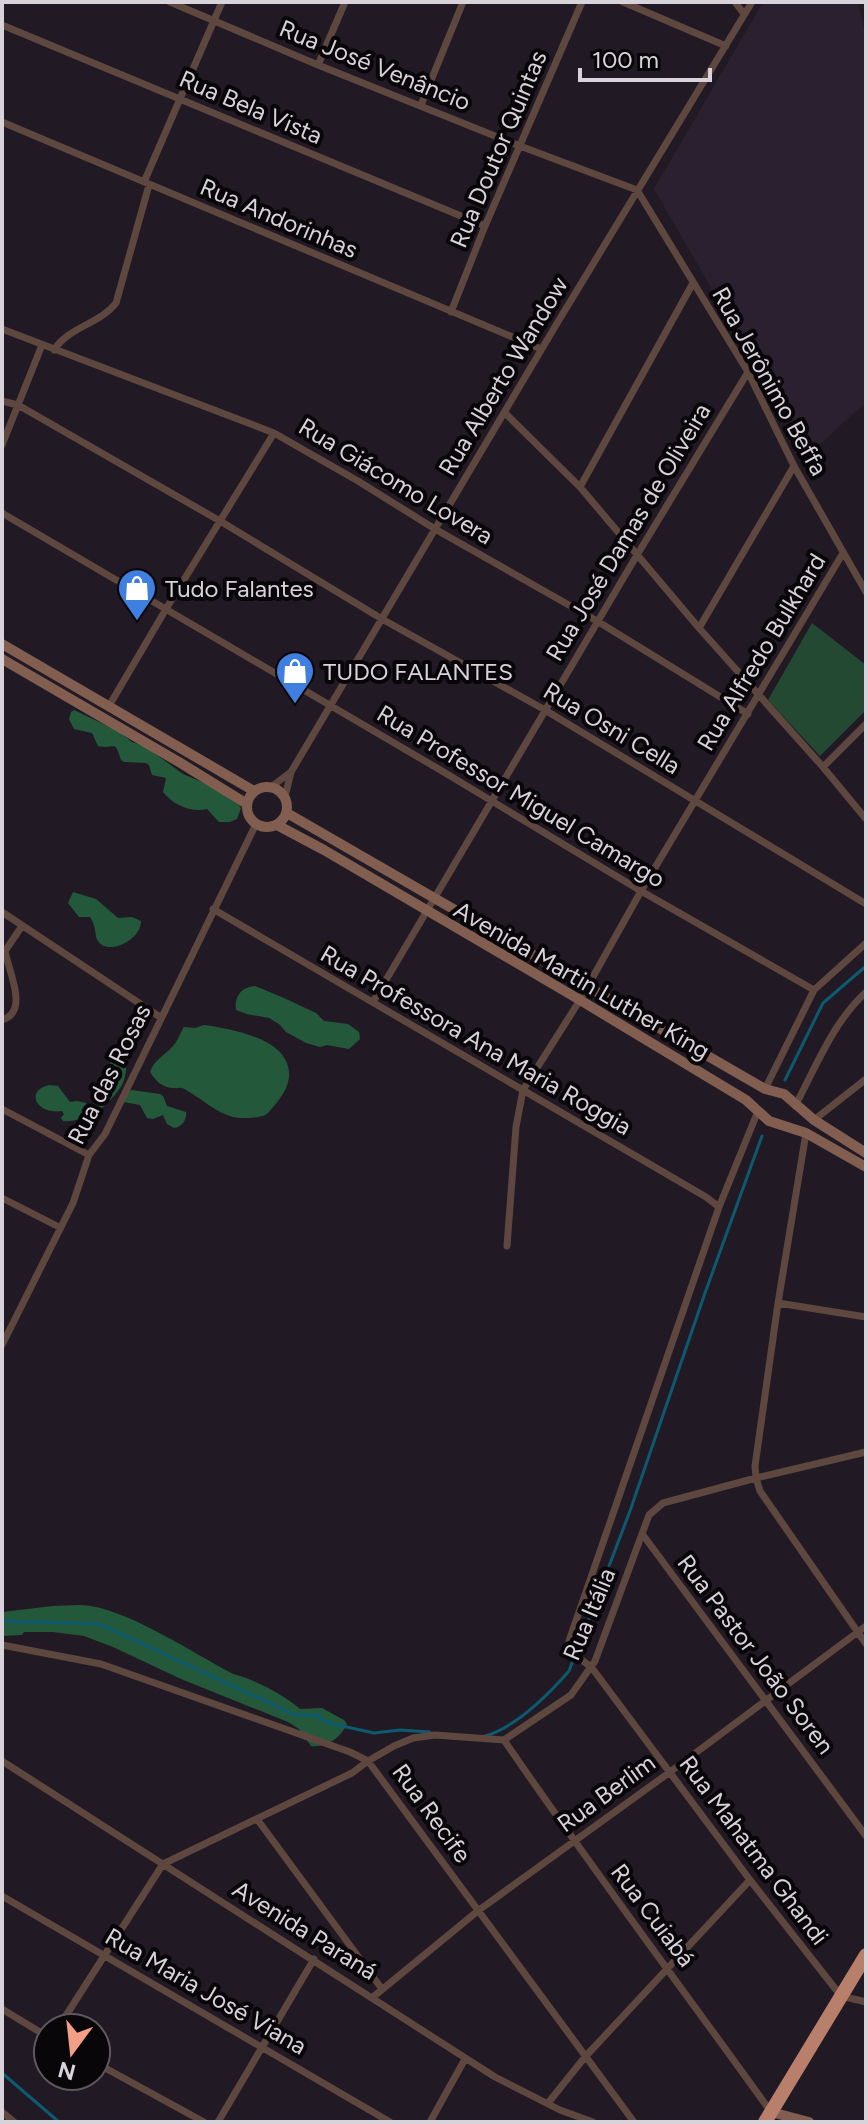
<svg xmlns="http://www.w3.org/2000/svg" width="868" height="2124" viewBox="0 0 868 2124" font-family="Figtree,sans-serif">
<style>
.built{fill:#2b202f}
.green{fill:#234933}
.forest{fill:#23593a}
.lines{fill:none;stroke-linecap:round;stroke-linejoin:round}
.stream{stroke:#0d5a70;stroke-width:3}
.street{stroke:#5d473e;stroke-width:7}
.secondary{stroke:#825e50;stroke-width:10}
.highway{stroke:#b8806a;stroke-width:14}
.labels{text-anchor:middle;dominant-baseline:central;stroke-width:8;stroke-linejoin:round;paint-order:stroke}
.street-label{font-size:24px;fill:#d8d3da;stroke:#09060a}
.poi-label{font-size:24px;fill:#d8d3da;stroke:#09060a;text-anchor:start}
</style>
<rect width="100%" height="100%" fill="#211a24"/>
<path class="built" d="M763,2H858L866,38V402L808,455L654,189Z"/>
<path class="green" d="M812,623L866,665V710L820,756L768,700Z"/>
<path class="forest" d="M74,710L118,731L132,742L146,747L183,774L209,785L239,805L241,808L237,819L230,822H219L207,809C192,813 173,805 163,792L166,778L152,775L149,765L146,763L124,762L121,760C114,738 116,750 98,746L92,733L74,729L69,719L71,712Z
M73,892L96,899L118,918L132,917L141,921C141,941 107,956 98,941C94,935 97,927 90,917H79L68,903Z
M255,986L284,998L316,1013L324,1021L348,1024L359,1032L360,1039L349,1049L327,1045L320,1047L306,1043L286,1032L279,1024L269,1018L247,1014L236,1010C234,997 241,987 255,986Z
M204,1025C227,1028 269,1036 283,1056C296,1075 286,1092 274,1106C270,1110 270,1112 265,1115C258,1118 248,1118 240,1118C219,1116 204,1100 186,1090C179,1086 181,1089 174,1088C162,1088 156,1081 150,1072C155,1059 164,1056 173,1046C178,1041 180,1033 184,1027L195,1028Z
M116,1051L127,1053L129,1057C125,1064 127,1069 125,1076C123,1089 110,1100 101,1109L93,1103C94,1095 100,1078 105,1071C110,1063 112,1062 113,1053Z
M49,1085L58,1086L70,1102L77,1101L86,1103L88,1109C84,1119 74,1122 63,1121L61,1118L64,1114L62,1111C37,1115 24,1091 49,1085Z
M132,1090L160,1094L163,1096L167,1106L186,1112C187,1120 182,1127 174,1128L167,1124L163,1115L153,1119L147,1118L140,1105L123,1102L127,1092Z
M53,1606C65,1606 79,1604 91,1606C135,1614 193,1653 233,1674C254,1679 284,1695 300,1709L322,1708L344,1720L347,1724C340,1738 327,1748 311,1746L299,1729L288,1722L181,1679L113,1647L84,1636L53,1632H24L22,1635L2,1636V1612Z"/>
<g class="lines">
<path class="stream" d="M785,1080L823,1003L866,966
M2,1621L100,1624L295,1715H317L326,1722L333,1724L374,1733L400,1730L430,1732
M485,1736C516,1727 548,1695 569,1671L630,1511L705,1293L762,1136
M2,2073L59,2122"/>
<path class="street" d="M170,2L318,65L520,146L637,190L748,372L794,466L866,592
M623,2L726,46
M735,2L744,14
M2,25L485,226
M318,65L345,2
M421,105L463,2
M2,122L541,349
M144,182L222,2
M451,312L485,226L582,2
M2,329L274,433L358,481L435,529L597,621L748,714
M54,350C68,327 100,324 116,303L149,185
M2,401L18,405L220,521L382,619L545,710L866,904
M505,413L580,487L699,628L823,767L866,819
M2,445L42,345
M580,487L693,283
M2,513L442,771L641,891L814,990
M699,628L794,466
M109,706L166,609L274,433
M823,767L866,724
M271,787L291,772
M285,797L291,772L556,325L752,2
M213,909L706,1197L719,1207
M2,912L160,1017
M373,1002L637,555L748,372
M2,1020C30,1012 8,970 5,951L22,926
M765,1089L814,990L866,943
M795,1106C816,1067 833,1022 866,992
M2,1109L89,1155
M758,1111L719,1207L569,1641V1650L592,1668L750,1880L841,1996L866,2002
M814,1120L866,1079
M806,1133L778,1303L755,1466L756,1478L760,1491L866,1644
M2,1198L59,1227
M507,1246L516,1127L523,1090L580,1000L641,891L843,553
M778,1303L866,1317
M2,1345L73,1203L89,1155L105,1134L256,824
M643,1535L866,1836
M2,1645L101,1664L350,1752L368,1761L634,2122
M504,1740C590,1866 682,1988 771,2112
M2,1761L495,2077L560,2110L593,2122
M257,1819L382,1989
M163,1864L352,1773L368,1761L394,1746L413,1738L435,1735L504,1740L571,1695L595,1661L649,1515L663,1503L756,1478L866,1452
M2,1896L390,2122
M373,1997L479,1910L670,1772L866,1626
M2,2009L48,2037
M58,2028L163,1864
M96,2063L204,2122
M548,2103L585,2057L750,1880
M2,2112L14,2122
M218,2122L314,1959
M430,2122L465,2059"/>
<path class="secondary" d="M2,644L254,791
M2,659L179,762L247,804
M247 807a20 20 0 1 1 40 0a20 20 0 1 1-40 0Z
M287,813L765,1089L784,1094L814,1120L866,1153
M277,825L324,850L580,1000L746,1100L769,1121L806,1133L866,1167
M771,2112L809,2122"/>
<path class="highway" d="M765,2122L866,1955"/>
</g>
<defs>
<g id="shop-pin" transform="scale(2)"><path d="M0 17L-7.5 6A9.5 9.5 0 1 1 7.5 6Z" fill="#3f7fe0" stroke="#09060a"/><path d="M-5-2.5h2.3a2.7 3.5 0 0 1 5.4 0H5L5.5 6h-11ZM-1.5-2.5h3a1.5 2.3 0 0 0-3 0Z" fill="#fff"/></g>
</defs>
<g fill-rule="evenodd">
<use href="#shop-pin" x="137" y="588"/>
<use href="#shop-pin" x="295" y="671"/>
</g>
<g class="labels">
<g class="street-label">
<text transform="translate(375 65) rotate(22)">Rua José Venâncio</text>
<text transform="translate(251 107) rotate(23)">Rua Bela Vista</text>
<text transform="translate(498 149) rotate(-67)">Rua Doutor Quintas</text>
<text transform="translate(279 218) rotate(23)">Rua Andorinhas</text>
<text transform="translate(503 376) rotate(-59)">Rua Alberto Wandow</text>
<text transform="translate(770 381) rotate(61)">Rua Jerônimo Beffa</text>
<text transform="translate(396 481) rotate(31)">Rua Giácomo Lovera</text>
<text transform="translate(628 532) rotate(-59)">Rua José Damas de Oliveira</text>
<text transform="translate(761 652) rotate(-59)">Rua Alfredo Bulkhard</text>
<text transform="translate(612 728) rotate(31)">Rua Osni Cella</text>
<text transform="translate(521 796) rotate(31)">Rua Professor Miguel Camargo</text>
<text transform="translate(582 980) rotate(30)">Avenida Martin Luther King</text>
<text transform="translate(476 1040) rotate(30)">Rua Professora Ana Maria Roggia</text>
<text transform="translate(109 1074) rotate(-63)">Rua das Rosas</text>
<text transform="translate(589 1614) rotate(-67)">Rua Itália</text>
<text transform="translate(756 1654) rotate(53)">Rua Pastor João Soren</text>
<text transform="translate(606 1793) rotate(-36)">Rua Berlim</text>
<text transform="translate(432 1813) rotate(54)">Rua Recife</text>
<text transform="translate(754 1850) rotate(53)">Rua Mahatma Ghandi</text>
<text transform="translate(653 1915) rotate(53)">Rua Cuiabá</text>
<text transform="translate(305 1930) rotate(32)">Avenida Paraná</text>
<text transform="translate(206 1991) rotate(30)">Rua Maria José Viana</text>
</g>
<g class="poi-label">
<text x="165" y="588">Tudo Falantes</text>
<text x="323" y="671">TUDO FALANTES</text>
</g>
</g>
<rect width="868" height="2124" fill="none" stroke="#d8d3da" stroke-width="8"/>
<g transform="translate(72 2052) rotate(195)"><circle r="38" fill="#09060a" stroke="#5c585d" stroke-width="2"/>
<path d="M0-6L14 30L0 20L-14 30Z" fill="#f39f86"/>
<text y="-12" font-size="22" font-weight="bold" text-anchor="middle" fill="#d8d3da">N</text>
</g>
<path d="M580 68v12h130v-12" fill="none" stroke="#d8d3da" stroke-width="4"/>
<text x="592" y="68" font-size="24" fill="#d8d3da" stroke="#09060a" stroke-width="6" paint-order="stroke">100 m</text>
</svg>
